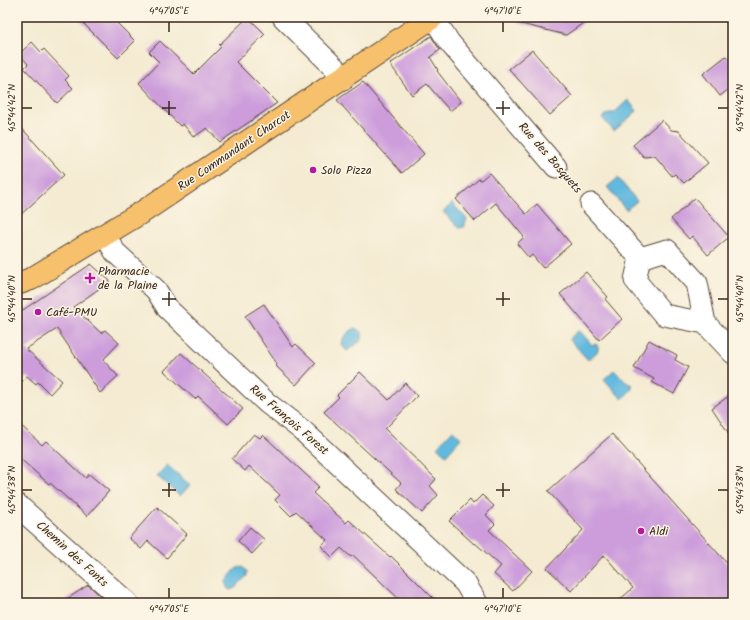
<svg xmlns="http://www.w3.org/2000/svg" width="750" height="620" viewBox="0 0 750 620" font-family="Kalam,sans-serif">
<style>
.water{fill:#62b9df;stroke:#4e727e}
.building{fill:#cc9cdb}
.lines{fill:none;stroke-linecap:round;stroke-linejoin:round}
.minor-casing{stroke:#574739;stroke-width:23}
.tertiary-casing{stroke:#574739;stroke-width:24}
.primary-casing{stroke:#574739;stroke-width:24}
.path{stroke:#574739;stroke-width:2.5;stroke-dasharray:1 3;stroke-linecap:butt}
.minor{stroke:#fff;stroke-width:21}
.tertiary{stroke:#fff;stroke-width:22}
.primary{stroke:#f7c06c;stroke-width:22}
.ticks{fill:none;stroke:#3b2a1e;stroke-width:1.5}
.poi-dot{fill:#b5179e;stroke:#fcf5e5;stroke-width:1.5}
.labels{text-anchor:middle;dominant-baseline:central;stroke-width:3;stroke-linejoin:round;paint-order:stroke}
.street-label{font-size:12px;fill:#3b2a1e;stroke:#fcf5e5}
.poi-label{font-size:12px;fill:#3b2a1e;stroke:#fcf5e5;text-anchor:start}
.neatline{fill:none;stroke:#3b2a1e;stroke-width:1.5}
.ticks-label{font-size:10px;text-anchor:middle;fill:#3b2a1e}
</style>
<rect width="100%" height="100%" fill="#fcf5e5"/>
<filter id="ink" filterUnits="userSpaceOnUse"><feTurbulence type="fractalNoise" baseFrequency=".025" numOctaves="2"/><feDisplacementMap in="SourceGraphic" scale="8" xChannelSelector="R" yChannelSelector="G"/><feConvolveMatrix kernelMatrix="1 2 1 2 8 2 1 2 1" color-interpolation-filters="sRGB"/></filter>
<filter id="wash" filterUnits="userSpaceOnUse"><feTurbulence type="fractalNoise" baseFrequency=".012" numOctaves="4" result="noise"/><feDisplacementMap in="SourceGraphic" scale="16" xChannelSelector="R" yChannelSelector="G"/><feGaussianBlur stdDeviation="0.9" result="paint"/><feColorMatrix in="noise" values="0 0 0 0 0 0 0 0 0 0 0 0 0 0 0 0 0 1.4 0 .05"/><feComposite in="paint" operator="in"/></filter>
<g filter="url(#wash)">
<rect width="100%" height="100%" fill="#f4ebd2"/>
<path class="water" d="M628,100L637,111L614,131L602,118L609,113H614Z
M618,178L637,201L626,210L607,187Z
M452,203L467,219L464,227L459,228L443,212Z
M355,328L362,332V340L347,351L341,345C342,337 348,332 355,328Z
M579,330L592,345L596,344L598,347V351L588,360L569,339Z
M614,370L626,382L632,385V389L622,399L604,379Z
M453,430L461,438L446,455L437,447Z
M167,465L190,485L180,496L157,476Z
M243,567L247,571V576L235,588L230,590L227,588L226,580L237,568Z"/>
<g id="blocks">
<path class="building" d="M77,17H111L135,41L118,58Z
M248,17L265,34L236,62L277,103L220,142L207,128L194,137L183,124L180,126L139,83L159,62L149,52L160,41L194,74L221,47L219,45Z
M517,17H592L566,35L517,23Z
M431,36L440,50L430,57L438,70L437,71L461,102L450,111L427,84L412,95L390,64Z
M32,42L41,52L44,49L69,76L65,80L73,88L57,103L24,68L28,64L19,54Z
M532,50L572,96L550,115L509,69Z
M726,56L733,64V86L720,96L703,74Z
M363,82L424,154L402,173L337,100Z
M662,120L671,130L679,131L708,163L684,183L675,174L672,176L655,156L644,157L633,145Z
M17,123L64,175L17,218Z
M489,173L526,214L537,204L571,244L543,268L532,255L529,258L517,244L524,237L496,203L475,221L456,199L479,179L481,180Z
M695,198L729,237L708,255L692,236L689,239L671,219Z
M91,264L110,281L73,307L101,333L105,330L119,343L103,360L118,376L100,393L57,329L26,349L62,381L50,394L38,382L36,384L27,376L17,387V314Z
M586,272L608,297L605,299L622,319L599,340L560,294Z
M264,304L293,347L296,344L316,363L296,385L276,366L277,364L245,316Z
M649,340L677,355L675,360L688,367L674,394L652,382L654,379L634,368Z
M181,353L243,409L228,424L198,396L195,399L164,371Z
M360,372L389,400L405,383L417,396L385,429L436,479L430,486L438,495L422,513L396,489L401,483L324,412L339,397L337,395Z
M733,393V440L712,408Z
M17,422L42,445L46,441L86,478L89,474L109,491L87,516L50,483L49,484L17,456Z
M254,434L260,438L263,435L302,471L319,487L313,493L346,523L349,520L390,557L391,556L438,603H403L353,555L351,557L341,548L332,557L321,546L327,540L296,511L291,516L275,500L280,495L249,466L245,471L232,459Z
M612,434L733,570V603H616L633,588L604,555L571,591L547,568L583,530L548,491Z
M482,495L494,506L486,515L495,524L489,530L532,571L513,591L494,574L501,566L475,543L474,544L449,521L470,500L473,504Z
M157,507L187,534L167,558L148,541L141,549L129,538Z
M250,527L265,540L252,554L238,541Z
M88,585L108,603H61Z"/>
</g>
</g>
<g filter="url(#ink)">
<use href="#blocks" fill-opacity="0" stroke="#574739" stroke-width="1"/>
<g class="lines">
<g class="minor-casing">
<path id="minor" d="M283,17L334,67L343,79
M433,17L449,42L556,167
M591,204L640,258L667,250L697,283L705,323L664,315L635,280L640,258
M105,235L115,252L156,290L168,309L267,403L302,430L465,583L477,603
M705,323L733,353"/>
</g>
<g class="tertiary-casing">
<path id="tertiary" d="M17,505L127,603"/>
</g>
<g class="primary-casing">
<path id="primary" d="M17,284L31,279L144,211L433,17"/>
</g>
<path class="path" d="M570,182L578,190"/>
<use href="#minor" class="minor"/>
<use href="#tertiary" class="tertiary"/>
<use href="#primary" class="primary"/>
</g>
</g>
<path class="ticks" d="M169,22V32M503,22V32M169,101V115M503,101V115M22,108H32M162,108H176M496,108H510M718,108H728M169,292V306M503,292V306M22,299H32M162,299H176M496,299H510M718,299H728M169,483V497M503,483V497M22,490H32M162,490H176M496,490H510M718,490H728M169,588V598M503,588V598"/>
<g class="poi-dot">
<circle cx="313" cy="170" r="4"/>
<path d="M88 272h4v4h4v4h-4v4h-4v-4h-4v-4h4z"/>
<circle cx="38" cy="312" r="4"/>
<circle cx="641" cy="531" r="4"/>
</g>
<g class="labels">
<g class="street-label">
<text transform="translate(234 151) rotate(-34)">Rue Commandant Charcot</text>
<text transform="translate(550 158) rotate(49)">Rue des Bosquets</text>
<text transform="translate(289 420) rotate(41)">Rue François Forest</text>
<text transform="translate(72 554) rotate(42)">Chemin des Fonts</text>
</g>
<g class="poi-label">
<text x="321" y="170">Solo Pizza</text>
<text x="98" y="271">Pharmacie<tspan x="98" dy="14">de la Plaine</tspan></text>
<text x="46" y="312">Café-PMU</text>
<text x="649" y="531">Aldi</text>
</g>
</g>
<rect width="750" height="620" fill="none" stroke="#fcf5e5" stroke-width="44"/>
<rect x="22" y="22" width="706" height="576" class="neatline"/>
<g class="ticks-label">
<text x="169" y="14">4°47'05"E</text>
<text x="503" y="14">4°47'10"E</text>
<text transform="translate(11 108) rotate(-90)" y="4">45°44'42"N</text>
<text transform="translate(739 108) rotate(-90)" y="4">45°44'42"N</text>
<text transform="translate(11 299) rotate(-90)" y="4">45°44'40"N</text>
<text transform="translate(739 299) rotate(-90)" y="4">45°44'40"N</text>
<text transform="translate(11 490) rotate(-90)" y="4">45°44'38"N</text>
<text transform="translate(739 490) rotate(-90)" y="4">45°44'38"N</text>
<text x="169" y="612">4°47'05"E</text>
<text x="503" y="612">4°47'10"E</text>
</g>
</svg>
